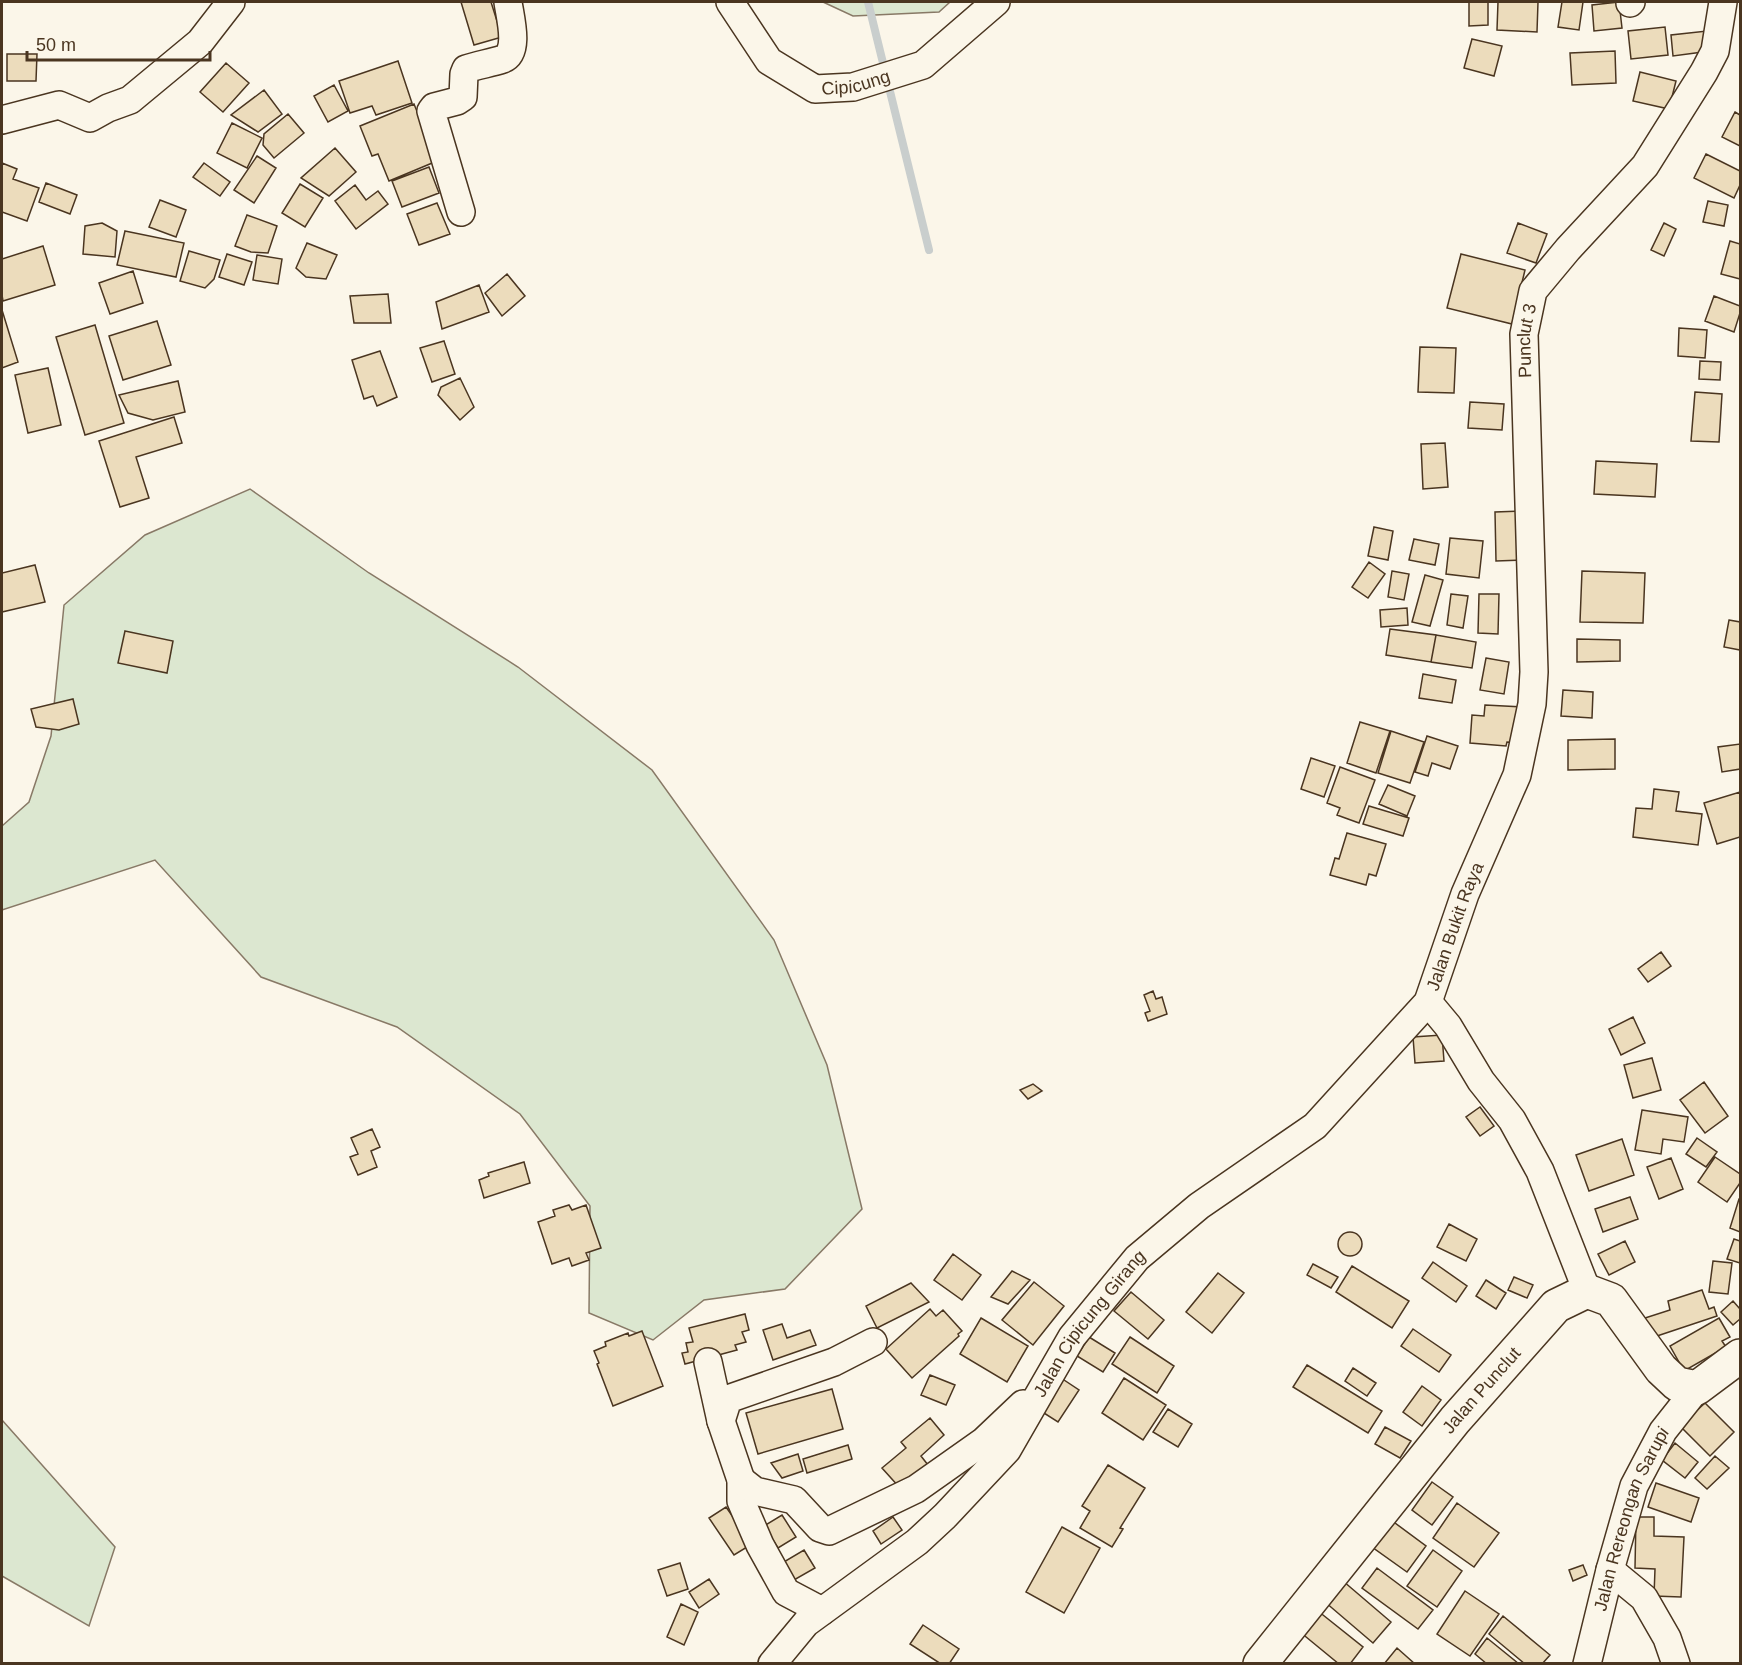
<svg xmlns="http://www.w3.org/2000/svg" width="1742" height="1665" viewBox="0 0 1742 1665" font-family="Arial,sans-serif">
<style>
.green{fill:#dce7d0;stroke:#887966;stroke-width:1.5}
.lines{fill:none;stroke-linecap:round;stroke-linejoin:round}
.stream{stroke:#c9cecd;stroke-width:8}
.building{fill:#ecdcbc;stroke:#4a3520;stroke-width:1.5}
.minor-casing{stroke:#4a3520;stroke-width:30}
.major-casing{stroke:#4a3520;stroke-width:36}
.minor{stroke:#fbf6e9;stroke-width:27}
.major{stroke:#fbf6e9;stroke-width:33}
.labels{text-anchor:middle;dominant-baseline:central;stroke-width:4.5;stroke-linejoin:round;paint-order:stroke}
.street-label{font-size:18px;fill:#4a3520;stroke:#fbf6e9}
</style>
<rect width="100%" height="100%" fill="#fbf6e9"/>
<path class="green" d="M823,2H950L939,12L853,16Z
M250,489L369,573L518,667L652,770L774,940L827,1065L862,1209L785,1289L704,1300L653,1340L589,1313L590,1206L520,1114L397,1027L261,977L155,860L2,910V826L29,802L51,736L64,605L145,535Z
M2,1420L115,1547L89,1626L2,1576Z"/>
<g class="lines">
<path class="stream" d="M868,2L929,250"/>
</g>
<path class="building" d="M461,2H491L502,37L474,45Z
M1469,2H1488V25L1469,26Z
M1498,2H1538L1537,32L1497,30Z
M1562,2H1583L1579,30L1558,27Z
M1619,2L1622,28L1594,31L1592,5Z
M1665,27L1668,55L1631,59L1628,31Z
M1707,31L1710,51L1673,56L1671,35Z
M1472,39L1502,46L1494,76L1464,68Z
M1615,51L1616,83L1572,85L1570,53Z
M7,54H37L36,81H7Z
M398,61L412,103L376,115L372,106L350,113L339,81Z
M226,63L249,83L223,112L200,92Z
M1640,72L1676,81L1669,109L1633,101Z
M334,85L348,111L328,122L314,96Z
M264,90L282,114L258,132L231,115Z
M414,104L437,161L389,181L378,154L372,156L360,126Z
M1735,112L1740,115V146L1722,137Z
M288,114L304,133L274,158L263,145L264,134Z
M232,123L262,138L247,168L217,153Z
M335,148L356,172L329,196L301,178Z
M1706,154L1740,171V185L1734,198L1694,178Z
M257,156L276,168L254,203L234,190Z
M2,163L17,169L13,179L39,188L27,221L2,212Z
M204,163L230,182L220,196L193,177Z
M429,167L439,193L402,207L392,181Z
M46,183L77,195L70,214L39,202Z
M300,184L323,198L305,227L282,213Z
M355,185L366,200L378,191L388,204L356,229L335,201Z
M160,200L186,210L176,237L149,227Z
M1708,201L1728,205L1724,226L1703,222Z
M437,203L450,234L419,245L407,214Z
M247,215L277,226L268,253L251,252L235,246Z
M102,223L117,231L115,257L83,254L85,226Z
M1518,223L1547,234L1536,263L1507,253Z
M1664,223L1676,229L1664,256L1651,250Z
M125,231L184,243L176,277L117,265Z
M1730,241L1740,244V279L1721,274Z
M307,243L337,255L326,279L306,277L296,268Z
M43,246L55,285L3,301L2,295V259Z
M189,251L220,260L214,279L205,288L180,281Z
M227,254L252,262L244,285L219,277Z
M1461,254L1525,270L1512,324L1447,308Z
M257,255L282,259L278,284L253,280Z
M133,271L143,303L110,314L99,283Z
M507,274L525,296L502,316L485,293Z
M479,285L489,312L442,329L436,302Z
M388,294L391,323H354L350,296Z
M1714,296L1740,306V313L1734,332L1705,321Z
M2,310L18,362L2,368Z
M157,321L171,365L123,380L109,336Z
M95,325L124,423L85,435L56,337Z
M1679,328L1707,330L1705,358L1678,356Z
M444,341L455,374L432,382L420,348Z
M1420,347L1456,348L1454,393L1418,392Z
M380,351L397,397L377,406L373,396L364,399L352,360Z
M1700,361L1721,362L1720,380L1699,379Z
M48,368L61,425L28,433L15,375Z
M460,378L474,407L460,420L438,395L441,387Z
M178,381L185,412L153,420L128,413L119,395Z
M1695,392L1722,394L1719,442L1691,441Z
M1470,402L1504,404L1502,430L1468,428Z
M174,417L182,443L136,457L149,498L120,507L99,441Z
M1445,443L1448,487L1423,489L1421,444Z
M1596,461L1657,464L1655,497L1594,494Z
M1522,511L1523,560L1496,561L1495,512Z
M1374,527L1393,531L1388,560L1368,556Z
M1450,538L1483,541L1479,578L1446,574Z
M1414,539L1439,544L1435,565L1409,560Z
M1369,562L1385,574L1368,598L1352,587Z
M35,565L45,602L2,612V573Z
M1392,571L1409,574L1404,600L1388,597Z
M1582,571L1645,573L1643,623L1580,622Z
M1425,575L1443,580L1430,626L1412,622Z
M1451,594L1468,596L1463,628L1447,625Z
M1479,594H1499L1498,634L1478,633Z
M1407,608L1408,625L1381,627L1380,610Z
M1729,620L1740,622V650L1724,647Z
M1390,629L1436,635L1431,662L1386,655Z
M125,631L173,641L167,673L118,663Z
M1436,635L1476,642L1472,668L1431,662Z
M1577,639L1620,640V661L1577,662Z
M1486,658L1509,662L1504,694L1480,690Z
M1423,674L1456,680L1452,703L1419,698Z
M1563,690L1593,692L1592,718L1561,716Z
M73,699L79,724L59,730L36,727L31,709Z
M1485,705L1523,707L1521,743L1507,742L1506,746L1470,743L1472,715L1484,716Z
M1360,722L1390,731L1376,773L1347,763Z
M1391,731L1424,742L1410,783L1378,773Z
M1427,736L1458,746L1450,769L1432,763L1428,776L1415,772Z
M1615,739V769L1568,770V740Z
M1740,744V769L1722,772L1718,747Z
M1311,758L1335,766L1324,797L1301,789Z
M1340,767L1375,780L1359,823L1337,815L1340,808L1327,803Z
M1388,785L1415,796L1407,816L1379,804Z
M1654,789L1679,792L1676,811L1702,814L1698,845L1633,837L1636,808L1652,809Z
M1740,792V837L1717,844L1704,803Z
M1369,806L1409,818L1403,836L1363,824Z
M1347,833L1386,844L1376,876L1369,874L1366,885L1330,875L1335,858L1339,859Z
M1661,952L1671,966L1648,982L1638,969Z
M1153,991L1156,999L1162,997L1167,1014L1148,1021L1145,1013L1150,1011L1144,995Z
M1633,1017L1645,1043L1621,1055L1609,1029Z
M1442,1035L1444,1061L1415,1063L1413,1037Z
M1652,1058L1661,1090L1633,1098L1624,1065Z
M1704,1082L1728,1116L1705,1133L1680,1100Z
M1033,1084L1042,1091L1028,1099L1020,1090Z
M1480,1107L1494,1126L1480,1136L1466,1117Z
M1642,1110L1688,1117L1684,1142L1663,1139L1661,1154L1635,1150Z
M372,1129L380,1147L371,1151L377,1167L358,1175L350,1157L358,1154L351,1138Z
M1697,1138L1717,1152L1706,1167L1686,1154Z
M1622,1139L1634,1175L1589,1191L1576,1155Z
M1715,1157L1740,1174V1183L1727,1202L1698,1182Z
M1671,1158L1683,1189L1659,1199L1647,1167Z
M524,1162L530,1183L484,1198L479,1180L489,1176L488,1173Z
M1630,1197L1638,1219L1603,1232L1595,1209Z
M1739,1199H1740V1232L1730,1228Z
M569,1205L572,1210L586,1205L601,1248L586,1253L589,1260L572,1266L569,1258L552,1264L538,1222L555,1216L553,1210Z
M1449,1224L1477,1239L1466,1261L1437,1247Z
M1338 1244a12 12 0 1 1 24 0a12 12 0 1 1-24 0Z
M1734,1239L1740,1241V1263L1727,1259Z
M1625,1241L1635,1262L1609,1275L1598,1254Z
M953,1254L981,1275L962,1300L934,1280Z
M1713,1261L1732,1263L1728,1294L1709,1292Z
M1433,1262L1467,1286L1456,1302L1422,1278Z
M1313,1264L1338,1277L1331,1288L1307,1275Z
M1352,1266L1409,1301L1392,1328L1336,1292Z
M1012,1271L1030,1280L1008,1304L991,1297Z
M1218,1273L1244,1293L1212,1333L1186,1312Z
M1514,1277L1533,1285L1527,1298L1508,1290Z
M1486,1280L1506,1293L1496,1309L1476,1296Z
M1034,1282L1064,1306L1033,1345L1002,1320Z
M911,1283L929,1302L877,1328L866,1306Z
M1702,1290L1709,1309L1714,1307L1717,1316L1651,1338L1645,1318L1670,1310L1668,1301Z
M1131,1292L1164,1320L1148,1339L1114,1311Z
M1733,1301L1740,1309V1319L1733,1325L1721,1312Z
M930,1309L936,1316L943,1310L962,1331L958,1334L959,1336L912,1378L886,1349Z
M745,1314L749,1330L742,1332L746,1342L735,1345L737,1350L685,1364L682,1353L688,1352L686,1343L693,1342L689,1328Z
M981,1318L1028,1346L1007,1382L960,1354Z
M1719,1318L1730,1337L1722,1341L1726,1347L1684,1371L1670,1346Z
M782,1324L787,1338L810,1330L816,1345L773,1360L763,1330Z
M1413,1329L1451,1355L1439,1372L1401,1346Z
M642,1331L663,1386L613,1406L597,1364L599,1363L594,1351L606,1346L605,1342L628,1333L629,1336Z
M1089,1337L1115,1353L1103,1372L1077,1356Z
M1130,1337L1174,1366L1157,1393L1112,1364Z
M1307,1365L1382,1411L1368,1433L1293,1387Z
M1353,1368L1376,1383L1367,1396L1345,1381Z
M930,1375L955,1385L946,1405L921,1395Z
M1058,1376L1079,1390L1058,1422L1036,1408Z
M1124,1378L1166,1405L1143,1440L1102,1413Z
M1422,1386L1441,1400L1422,1426L1403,1412Z
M832,1389L843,1429L758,1454L746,1413Z
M1705,1403L1734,1432L1710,1456L1680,1426Z
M1168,1409L1192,1424L1178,1447L1153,1432Z
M930,1418L944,1435L921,1456L928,1465L900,1488L882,1468L906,1448L901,1442Z
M1385,1427L1411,1441L1400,1458L1375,1444Z
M1675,1443L1698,1462L1685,1478L1662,1460Z
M848,1445L852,1459L807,1473L803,1459Z
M798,1454L803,1471L782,1478L771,1463Z
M1715,1456L1729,1468L1707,1489L1695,1478Z
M1108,1465L1145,1488L1120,1528L1123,1529L1112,1547L1080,1528L1090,1511L1082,1506Z
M1432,1482L1453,1497L1432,1525L1412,1510Z
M1656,1483L1699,1498L1691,1522L1648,1507Z
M1457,1503L1499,1533L1474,1567L1433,1538Z
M726,1507L752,1544L734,1555L709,1518Z
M782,1515L796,1537L778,1548L764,1526Z
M893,1517L902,1530L881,1544L873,1531Z
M1636,1517H1654V1536L1684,1537L1681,1597L1654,1596L1655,1569L1635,1568Z
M1391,1520L1426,1546L1407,1572L1372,1547Z
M1062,1527L1100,1548L1064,1613L1026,1592Z
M804,1550L815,1568L787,1584L777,1566Z
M1433,1550L1462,1571L1437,1607L1407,1586Z
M680,1563L688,1589L667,1596L658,1570Z
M1583,1565L1587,1575L1573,1581L1569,1570Z
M1377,1568L1433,1610L1418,1629L1362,1588Z
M709,1579L719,1594L699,1608L689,1592Z
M1343,1581L1391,1622L1373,1643L1325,1602Z
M1465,1591L1499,1614L1470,1656L1437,1634Z
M681,1604L698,1612L684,1645L667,1637Z
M1318,1611L1363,1647L1350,1664H1339L1300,1632Z
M1503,1616L1550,1655L1542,1664H1525L1489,1634Z
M923,1625L959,1649L949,1664H941L910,1644Z
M1487,1638L1519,1664H1487L1475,1654Z
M1397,1648L1415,1664H1384Z"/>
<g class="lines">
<g class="minor-casing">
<g id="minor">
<path id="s1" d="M730,2L769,61L815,89L853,87L923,65L996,2"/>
<path d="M1630,3L1631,2"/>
<path d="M2,120L59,105L90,118L108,108L130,100L200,42L231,2"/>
<path d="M461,212L431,111L434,107L457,101L463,97L464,74L466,69C478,65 491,63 503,59C520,52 510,17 508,2"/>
<path d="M1428,1002L1448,1026L1481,1081L1512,1120L1540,1171L1587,1291"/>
<path d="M708,1362L721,1421L741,1480V1501L760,1545L786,1592L822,1611"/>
<path d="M721,1421L728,1399L834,1362L873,1342"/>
<path d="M741,1480L755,1491L794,1500L820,1528L829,1531L916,1489L984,1441L1023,1404"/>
<path d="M1610,1570L1644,1598L1667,1638L1676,1664"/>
<path id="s2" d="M772,1664L806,1623L917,1542L945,1516L1007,1450L1072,1337L1137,1258L1199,1206L1315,1126L1428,1002L1465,894L1517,775L1532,704L1534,672L1524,334L1533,291L1568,249L1645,166L1704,72L1715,51L1723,2"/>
<path id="s3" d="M1587,1664L1610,1570L1634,1486L1663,1431L1697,1388"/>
</g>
</g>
<g class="major-casing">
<g id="major">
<path id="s4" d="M1260,1664L1455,1420L1556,1306L1587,1291L1611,1300L1661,1369L1677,1384L1697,1388L1740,1356"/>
</g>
</g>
<use href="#minor" class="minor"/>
<use href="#major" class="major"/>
</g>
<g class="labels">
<g class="street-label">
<text stroke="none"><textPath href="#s1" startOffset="166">Cipicung</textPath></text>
<text stroke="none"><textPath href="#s2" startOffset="1622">Punclut 3</textPath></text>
<text stroke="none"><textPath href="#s2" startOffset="1022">Jalan Bukit Raya</textPath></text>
<text stroke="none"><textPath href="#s2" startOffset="471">Jalan Cipicung Girang</textPath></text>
<text stroke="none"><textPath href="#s4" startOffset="352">Jalan Punclut</textPath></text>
<text stroke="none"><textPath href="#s3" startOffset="152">Jalan Rereongan Sarupi</textPath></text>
</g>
</g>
<rect width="1742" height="1665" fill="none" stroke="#4a3520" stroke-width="6"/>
<path d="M27 51v9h183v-9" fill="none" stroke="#4a3520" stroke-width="3"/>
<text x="36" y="51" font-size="18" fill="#4a3520" stroke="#fbf6e9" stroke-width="4.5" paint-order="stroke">50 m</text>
</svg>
